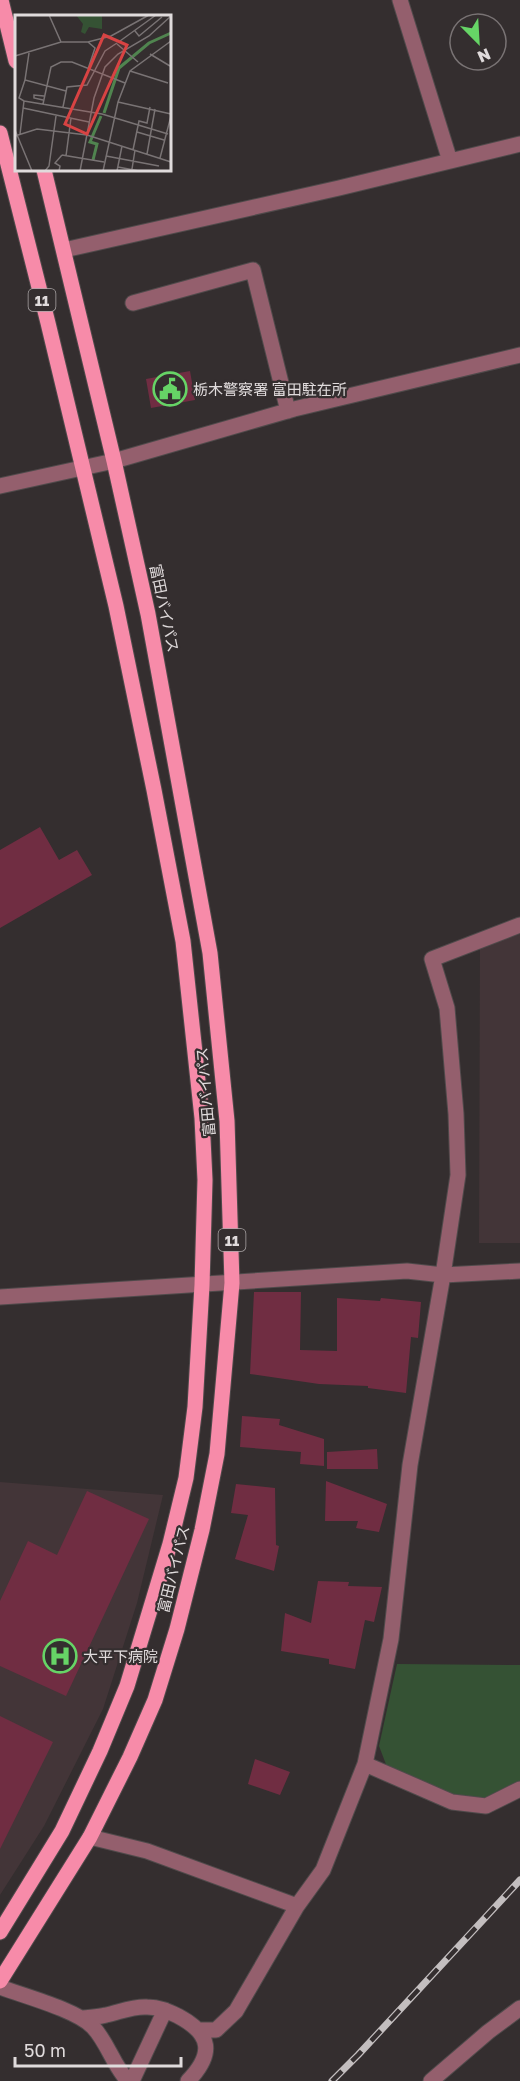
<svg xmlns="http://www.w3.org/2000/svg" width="520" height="2081" viewBox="0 0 520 2081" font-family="'Golos Text','Noto Sans JP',sans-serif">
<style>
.built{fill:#433538}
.green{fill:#355234}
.building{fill:#702d42}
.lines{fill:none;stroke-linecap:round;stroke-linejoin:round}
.minor-casing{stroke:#504a4b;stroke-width:17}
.major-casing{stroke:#504a4b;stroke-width:17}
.minor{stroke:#945f6d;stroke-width:15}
.major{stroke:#f78ba9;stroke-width:15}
.rail-casing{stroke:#c3bebf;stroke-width:7}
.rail{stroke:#342e2f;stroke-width:4.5;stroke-dasharray:14;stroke-linecap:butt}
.labels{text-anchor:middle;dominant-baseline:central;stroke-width:4.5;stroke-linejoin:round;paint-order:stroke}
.shield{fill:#342e2f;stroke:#aca7a8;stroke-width:1.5}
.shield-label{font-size:14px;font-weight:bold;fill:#e0dbdc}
.poi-label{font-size:15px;fill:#e0dbdc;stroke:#342e2f;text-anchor:start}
.street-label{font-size:15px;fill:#e0dbdc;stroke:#342e2f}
.inset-river{fill:none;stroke:#50844f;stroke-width:3}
.inset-road{fill:none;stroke:#797374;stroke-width:1.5}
.view{fill:#d84343;fill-opacity:0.15;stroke:#d84343;stroke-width:3}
.inset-edge{fill:none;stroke:#e0dbdc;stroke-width:3}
</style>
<rect width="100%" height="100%" fill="#342e2f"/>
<path class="built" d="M520,921V1243H479L480,940Z
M0,1482L163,1495L137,1603L103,1709L44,1826L0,1895Z"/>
<path class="green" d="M397,1664L520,1665V1782C510,1789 499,1796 487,1799C462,1806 411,1778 387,1767L379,1746Z"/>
<path class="building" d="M190,371L195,400L151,408L146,379Z
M40,827L59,860L77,850L92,875L0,928V850Z
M254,1292H301L300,1350L337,1351V1298L380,1301L381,1298L421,1302L418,1338L411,1337L406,1393L368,1388V1386L319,1384L250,1374Z
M242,1416L280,1419L279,1425L324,1439V1466L300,1464L301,1452L240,1447Z
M377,1449L378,1469H327V1452Z
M326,1481L387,1504L379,1532L356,1528L358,1521H325Z
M236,1484L275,1488L276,1545L279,1546L274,1571L235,1559L248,1515L231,1513Z
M87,1491L149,1519L66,1696L0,1666V1601L28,1541L57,1555Z
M318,1581L349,1582L348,1586L382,1587L374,1622L365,1620L355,1669L329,1664V1659L281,1651L285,1613L311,1623Z
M0,1716L53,1742L0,1849Z
M255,1759L290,1772L280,1795L248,1784Z"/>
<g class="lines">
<g class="minor-casing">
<path id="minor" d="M400,0L450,161
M64,250L339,188L520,144
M133,303L253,270L288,411
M0,486L114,461L294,409L520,355
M0,1297L407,1271L443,1275L520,1271
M365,1764L452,1802L486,1806L520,1789
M90,1837L147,1851L297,1906
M0,1987C24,1996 77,2010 93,2027C108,2043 113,2065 128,2081
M83,2018C91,2017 99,2017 106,2015C120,2012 133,2006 147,2007C159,2007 168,2011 178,2016C212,2034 214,2054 188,2081
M200,2030H216L236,2011L297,1906L323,1870L365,1764L391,1639L410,1465L443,1275L458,1175L456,1114L447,1008L432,959L520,925
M132,2081L165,2010
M431,2081L488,2032L520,2008"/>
</g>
<g class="major-casing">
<path id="major" d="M1,0L16,61
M0,133L48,323L116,606L154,790L183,941L202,1118L205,1180L202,1285L195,1407L186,1478L170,1544L127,1686L100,1751L62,1831L0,1932
M0,1981L90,1837L130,1757L155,1700L177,1629L202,1530L217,1454L232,1283L227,1121L210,953L148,614L114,461L44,170"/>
</g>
<use href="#minor" class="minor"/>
<use href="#major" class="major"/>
<g class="rail-casing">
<path id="rail" d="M332,2081L358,2055L520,1880"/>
</g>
<use href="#rail" class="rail"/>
</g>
<defs>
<g id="civic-ring" transform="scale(1.725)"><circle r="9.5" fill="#342e2f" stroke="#66d466" stroke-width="1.5"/><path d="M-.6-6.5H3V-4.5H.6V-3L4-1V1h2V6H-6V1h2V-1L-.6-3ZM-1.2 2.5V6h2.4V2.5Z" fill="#66d466"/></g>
<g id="hospital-ring" transform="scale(1.725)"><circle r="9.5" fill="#342e2f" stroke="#66d466" stroke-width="1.5"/><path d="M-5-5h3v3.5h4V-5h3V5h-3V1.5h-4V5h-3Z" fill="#66d466"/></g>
</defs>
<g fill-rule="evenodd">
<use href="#civic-ring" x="170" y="389"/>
<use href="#hospital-ring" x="60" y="1656"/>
</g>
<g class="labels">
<g class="shield">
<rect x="28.5" y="289" width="27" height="22" rx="4.5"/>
<rect x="218.5" y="1229" width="27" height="22" rx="4.5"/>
</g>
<g class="shield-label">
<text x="42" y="300">11</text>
<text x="232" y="1240">11</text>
</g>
<g class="poi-label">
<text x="193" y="389">栃木警察署 富田駐在所</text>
<text x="83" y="1656">大平下病院</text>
</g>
<g class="street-label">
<text transform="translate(165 608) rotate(78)">富田バイパス</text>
<text transform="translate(205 1092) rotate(-95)">富田バイパス</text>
<text transform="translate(173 1569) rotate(-76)">富田バイパス</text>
</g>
</g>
<g transform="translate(15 15)">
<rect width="156" height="156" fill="#342e2f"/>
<path d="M61,0H87V14L74,12L70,19L66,17L68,9Z" fill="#355234"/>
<path class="inset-river" d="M89,98L104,53L134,28L156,18M78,145L82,129L75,127L86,101"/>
<path class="inset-road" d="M34,0L46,27M120,16L124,21L147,2M105,26L141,0M102,29L123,47M14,38L10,65L51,76M135,39L155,51M0,41L46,27H73L96,21L134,0M73,54L80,33L73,27M115,56L153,68M28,85L19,83V80L29,81M9,86L87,99L153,119M103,87L156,99M28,89L36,52L46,47H57L110,68M48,92L52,72L72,70L90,36L102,28M8,93L74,107M0,115L17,156M122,117L149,125M5,119L9,86L4,83L10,65M72,120L156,147M0,121L22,114L72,120M118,135L124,106L132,108L135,92M132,139L140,94M47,140L89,147M51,141L56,103M91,141L144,151M145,143L156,101V44M103,152L124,156M117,154L120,135M30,156L34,151L41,101M44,156L45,151L40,148L47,140M65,156L79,83L90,52L103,39L134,21L156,1M88,156L103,87L115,56L156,26M102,156L107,131"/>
<path class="view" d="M89,20L112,30L72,119L50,109Z"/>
<rect width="156" height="156" class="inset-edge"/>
</g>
<g transform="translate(478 42) rotate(156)"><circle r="28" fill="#342e2f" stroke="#797374" stroke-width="1.5"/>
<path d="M0-4.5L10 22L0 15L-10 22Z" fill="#66d466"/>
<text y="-9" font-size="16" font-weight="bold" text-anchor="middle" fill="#e0dbdc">N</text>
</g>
<path d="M15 2057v9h166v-9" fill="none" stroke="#e0dbdc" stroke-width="3"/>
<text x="24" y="2057" font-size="18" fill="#e0dbdc" stroke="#342e2f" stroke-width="4.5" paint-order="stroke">50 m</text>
</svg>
